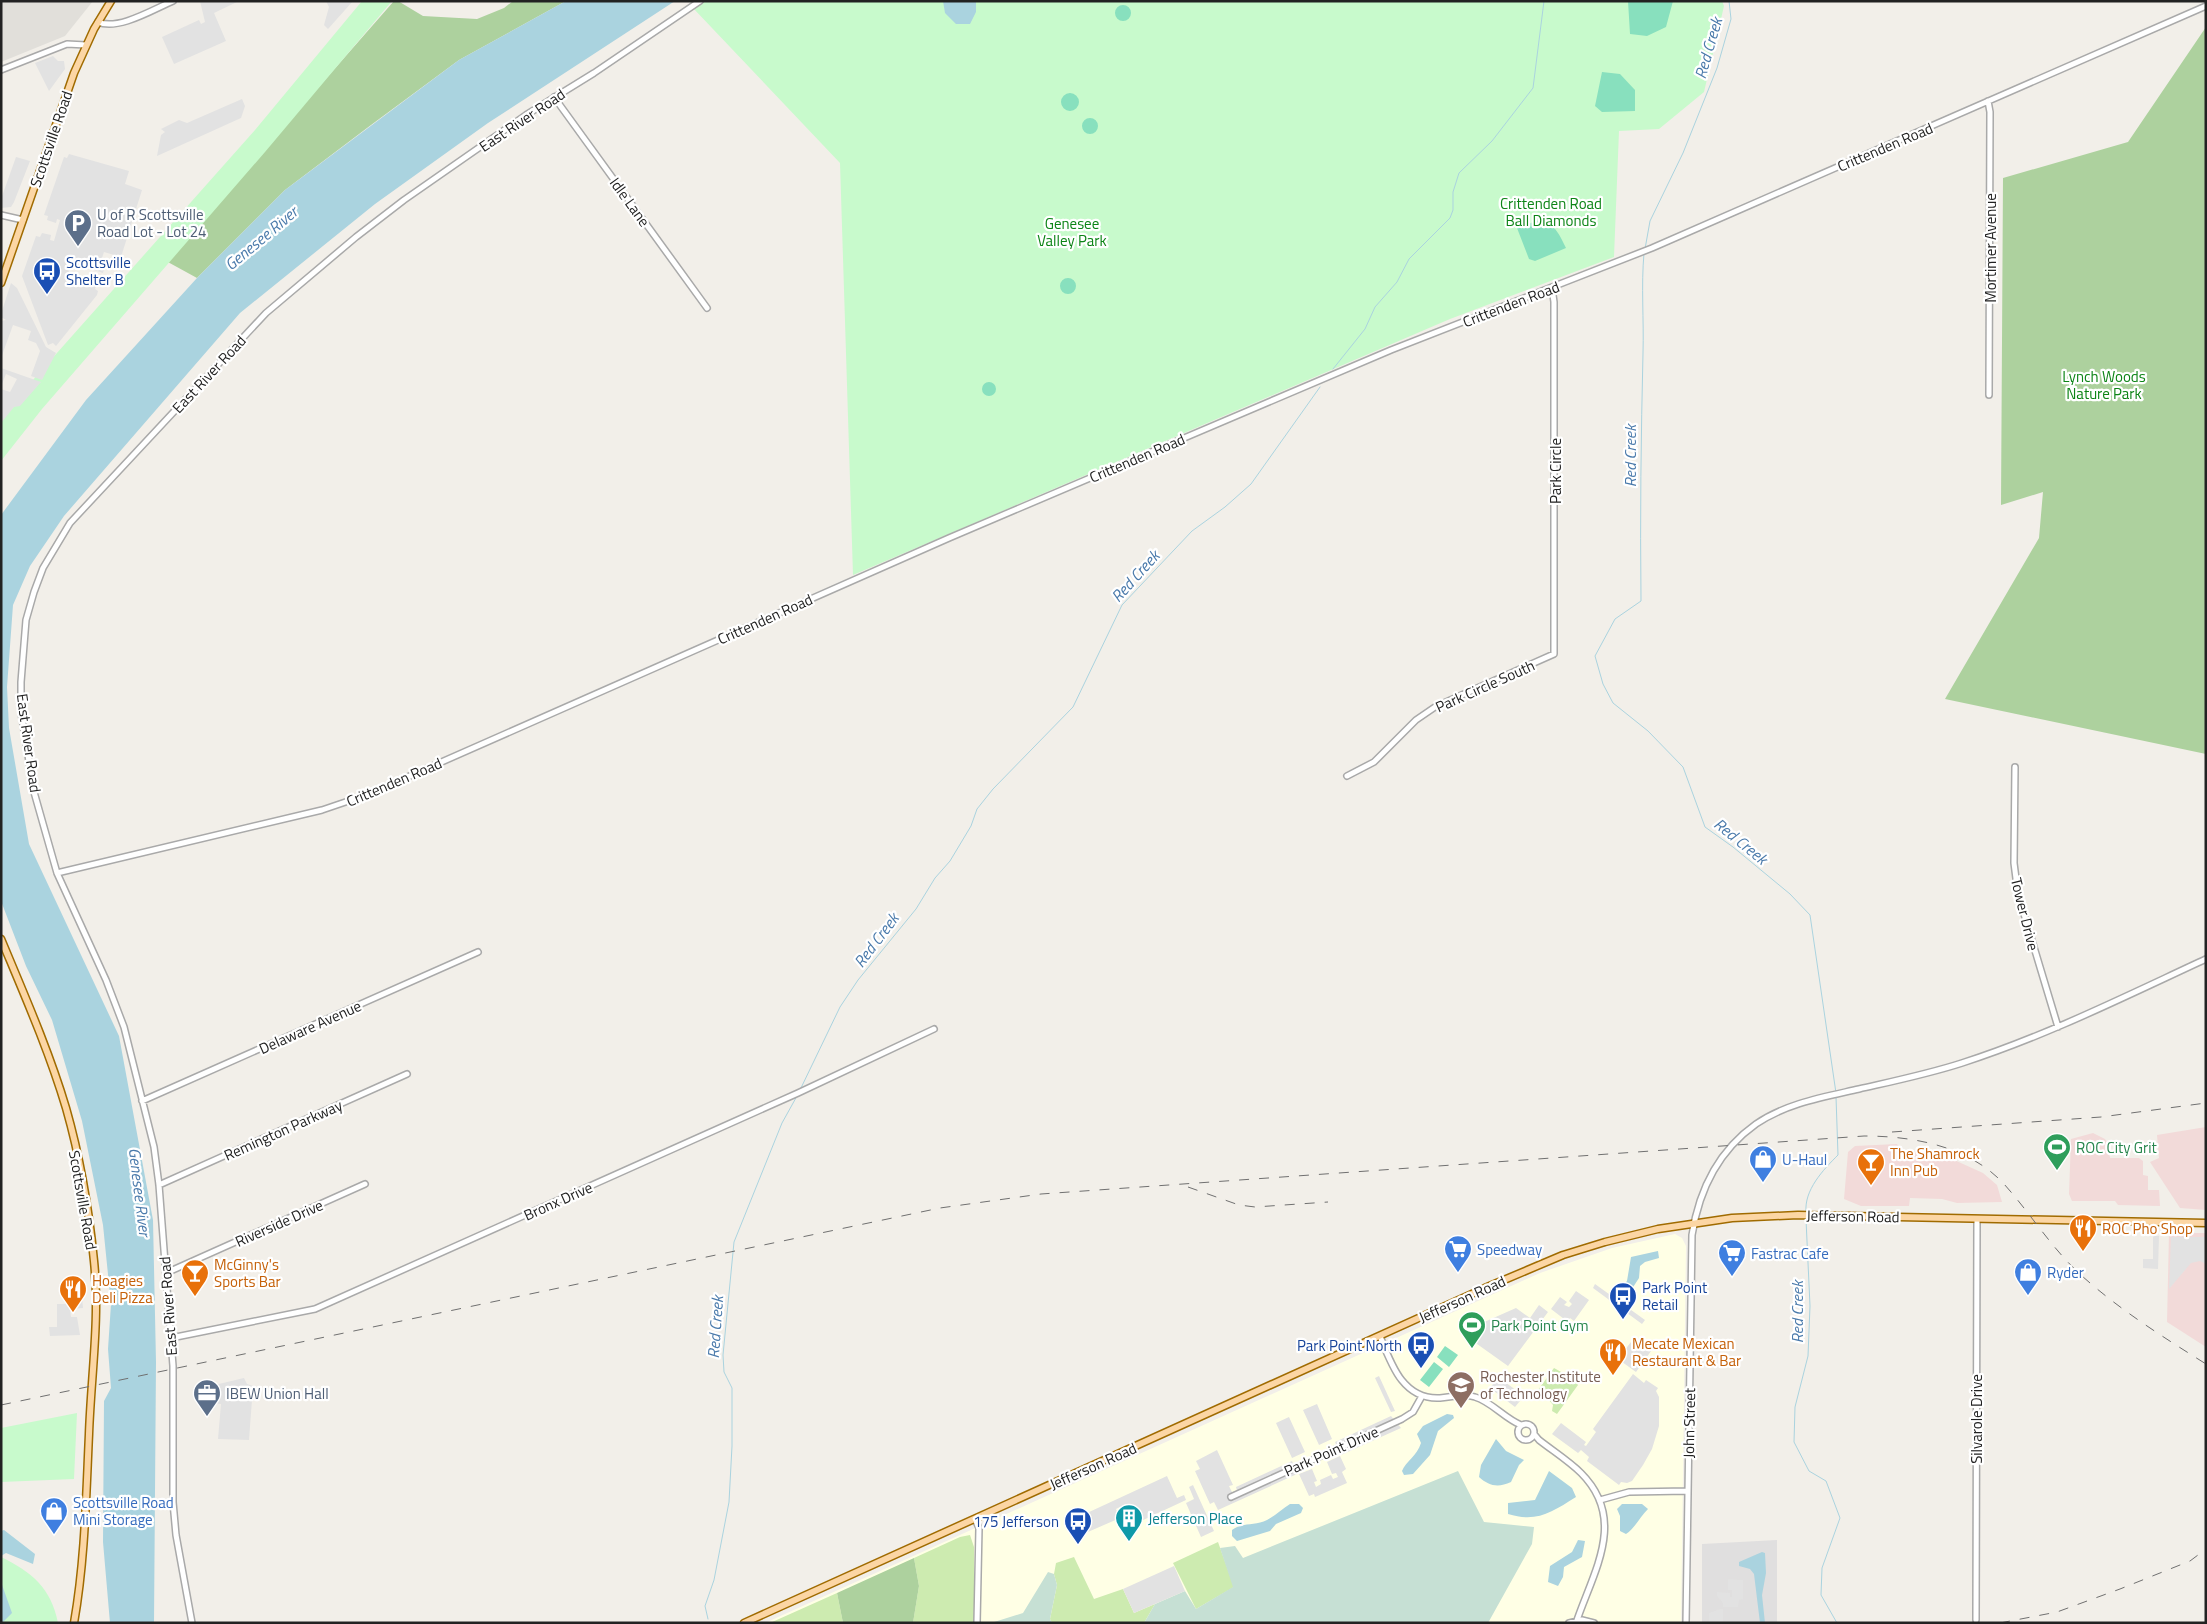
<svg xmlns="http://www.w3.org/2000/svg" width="2207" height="1624" viewBox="0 0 2207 1624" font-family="'Titillium Web',sans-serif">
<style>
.residential{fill:#e0dfdf}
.commercial{fill:#f2dad9}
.education{fill:#ffffe5}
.airport{fill:#e1dfda}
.grass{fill:#cdebb0}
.forest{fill:#add19e}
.wetland{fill:#c6e0d4}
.park{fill:#c8facc}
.pitch{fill:#88e0be}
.parking{fill:#e2e2e2}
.water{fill:#aad3df}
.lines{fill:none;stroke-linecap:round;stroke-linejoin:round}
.stream{stroke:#aad3df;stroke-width:1}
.minor-casing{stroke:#a9a9a9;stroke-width:8}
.major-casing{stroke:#a06b00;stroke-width:9}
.minor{stroke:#fff;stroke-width:5}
.major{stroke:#fcd6a4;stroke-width:6}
.rail{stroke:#707070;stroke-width:1;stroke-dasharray:10 10;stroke-linecap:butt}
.labels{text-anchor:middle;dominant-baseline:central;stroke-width:4.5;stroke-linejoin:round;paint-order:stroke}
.street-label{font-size:15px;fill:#222;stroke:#fff}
.park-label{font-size:15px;fill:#0c8416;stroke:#fff}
.service-label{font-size:15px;fill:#4e5e75;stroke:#fff;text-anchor:start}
.transit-label{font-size:15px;fill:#164399;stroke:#fff;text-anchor:start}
.leisure-label{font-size:15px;fill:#27864d;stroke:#fff;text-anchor:start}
.food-label{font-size:15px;fill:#c56008;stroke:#fff;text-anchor:start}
.shop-label{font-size:15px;fill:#366cbe;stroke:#fff;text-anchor:start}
.education-label{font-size:15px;fill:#785e54;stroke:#fff;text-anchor:start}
.culture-label{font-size:15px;fill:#0d838f;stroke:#fff;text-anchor:start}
.water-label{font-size:16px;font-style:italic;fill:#4a7aab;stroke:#fff}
</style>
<rect width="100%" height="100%" fill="#f2efe9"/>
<path class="residential" d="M1777,1540V1623H1702V1544Z"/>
<path class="commercial" d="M2206,1127V1210L2180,1208L2150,1162L2159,1158L2157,1135Z
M2093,1133L2105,1139L2108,1144L2110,1158H2139L2143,1161V1175L2148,1176V1190H2159L2160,1206L2118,1205L2115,1201H2072L2069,1194L2071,1139Z
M1897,1144L1901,1150L1941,1154L1983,1173L1997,1185L2002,1202L1957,1203L1942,1199L1910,1198L1909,1206H1861L1844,1199L1848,1152L1855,1146Z
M2169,1233H2206V1347L2167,1322Z"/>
<path class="education" d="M1675,1234L1682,1238L1686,1246L1681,1623H765L1540,1273L1612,1248Z"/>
<path class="airport" d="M1,1H93L65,36L1,62Z"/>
<path class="grass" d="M1554,1368L1572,1378L1578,1385L1557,1414L1552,1411L1553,1405L1549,1400L1544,1398L1538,1401L1533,1397Z
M970,1535L974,1547V1623H913L919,1586L914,1558L960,1537Z
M1218,1542L1234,1587L1196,1609L1173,1563Z
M1074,1557L1094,1599L1123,1589L1134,1613L1155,1604L1144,1623H1052L1050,1619L1057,1585L1054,1574L1056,1563Z
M837,1593L843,1623H770Z"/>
<path class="forest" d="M394,1H398L423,16L477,19L504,8L513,1H566L459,60L371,125L285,190L197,278L166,261Z
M2206,27V754L1945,699L2039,538L2043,492L2001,505L2003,178L2128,142Z
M914,1558L919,1586L913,1623H843L837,1593Z"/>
<path class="wetland" d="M1458,1471L1484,1522L1534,1527L1532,1544L1488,1623H1144L1155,1604L1185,1591L1196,1609L1233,1587L1220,1548L1235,1546L1243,1558Z
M1048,1572L1054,1574L1057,1585L1050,1619L1052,1623H991L1023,1613Z"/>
<path class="park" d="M362,1H392L265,152L42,409L1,461V416L255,130Z
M690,1H1722L1724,6L1704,92L1659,129L1619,131L1614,257L1450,319L853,575L840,163L693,8Z
M77,1413L74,1479L1,1482V1428Z
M1,1557C32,1572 51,1588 58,1623H1Z"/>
<path class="pitch" d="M1628,1H1673L1666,27L1647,36L1630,34Z
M1115 13a8 8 0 1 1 16 0a8 8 0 1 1-16 0Z
M1602,72L1620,74L1635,90V111L1602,112L1595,106Z
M1061 102a9 9 0 1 1 18 0a9 9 0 1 1-18 0Z
M1082 126a8 8 0 1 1 16 0a8 8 0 1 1-16 0Z
M1542,219C1555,224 1560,236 1566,248L1535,261L1529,259L1517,228Z
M1060 286a8 8 0 1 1 16 0a8 8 0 1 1-16 0Z
M982 389a7 7 0 1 1 14 0a7 7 0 1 1-14 0Z
M1445,1346L1458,1355L1449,1367L1437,1357Z
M1434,1362L1443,1369L1429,1387L1420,1380Z"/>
<path class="parking" d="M200,1H239L214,13L226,41L174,64L162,37L199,20L201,24L205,22Z
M326,1H353L328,29L324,25L329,7Z
M53,56L58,61H64L65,69L49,91L35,63Z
M242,99L245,106L241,118L157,156L161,135L165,132L161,129L179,120L187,123Z
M69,154L129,171L125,184L142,190L121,257L104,252L101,261L106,263L103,273L79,265L73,266L69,271L68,275L96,284L95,289L98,291L97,295L56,346L53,343L48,345L22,276L36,236L40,237L42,233L51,235L50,240L54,241L60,220L57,219L56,223L47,220L48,216L44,215L64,157L67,158Z
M16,157L30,161L14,202L11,207L1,208V199Z
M11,283L17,288L46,347L56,353L42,380L31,376L40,351L36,343L28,340L31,331L13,325L1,358V321L6,320L1,317V314Z
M1,368L41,382L20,406L14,407L1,423V389L10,392L17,379L6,374L1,386Z
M2153,1236H2159L2158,1269L2143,1268V1259H2153Z
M2171,1237H2206V1264L2200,1261L2191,1263L2169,1289Z
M1595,1284L1645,1320L1642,1324L1593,1288Z
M1576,1291L1589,1300L1574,1321L1570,1318L1568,1322L1551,1309L1560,1297L1567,1302L1564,1305L1569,1307L1572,1304L1569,1301Z
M82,1297L83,1308L70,1309L71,1317H77L80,1335L50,1336L49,1327H57V1304H65V1299Z
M1539,1305L1548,1312L1508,1366L1470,1339L1482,1323L1516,1308L1530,1318Z
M1634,1338L1641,1343L1644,1340L1654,1347L1636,1372L1618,1359Z
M1633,1374L1644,1383L1646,1380L1658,1388L1656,1391L1659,1397V1426L1652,1449L1643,1465L1632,1481L1627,1483L1621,1482L1619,1485L1587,1461L1589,1457L1581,1450L1578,1453L1552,1434L1561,1423L1586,1442L1584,1445L1586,1446L1596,1432L1593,1429Z
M1379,1376L1395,1411L1391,1412L1375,1378Z
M1498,1377L1524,1396L1515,1407L1490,1388Z
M244,1378L247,1384L253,1386L249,1440L218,1439L221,1404L205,1402L202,1388Z
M1317,1404L1332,1439L1319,1445L1303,1410Z
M1391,1416L1401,1428L1341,1455L1335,1442Z
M1289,1417L1305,1452L1292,1458L1276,1423Z
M1217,1450L1233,1485L1229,1486L1232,1492L1237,1491L1236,1487L1292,1461L1297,1474L1218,1510L1214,1502L1210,1504L1195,1471L1200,1469L1196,1461Z
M1340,1456L1346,1469L1342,1472L1347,1483L1315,1497L1314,1494L1309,1496L1299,1474L1312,1469L1317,1481L1314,1482L1316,1487L1321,1484L1320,1480L1331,1475L1333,1479L1338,1477L1336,1473L1332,1474L1327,1462Z
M1167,1476L1177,1498L1184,1495L1186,1500L1141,1521L1138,1516L1133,1518L1126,1504L1116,1509L1120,1518L1081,1535L1074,1519Z
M1193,1485L1214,1531L1201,1537L1186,1503L1194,1499L1189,1487Z
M1174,1566L1185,1591L1134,1613L1123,1589Z
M1728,1579L1743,1580V1599L1739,1600L1738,1607H1723V1603L1717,1596V1592L1730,1593V1597H1732V1590H1728Z
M1720,1609H1723V1623H1709V1613Z"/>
<path class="water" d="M566,1H675L488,123L375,204L240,313L64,516L30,566L13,605L7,687L9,728L29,844L119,1036L153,1220L156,1362L154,1623H110L103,1542L104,1401L111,1388L108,1349L111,1304L103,1225L82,1121L52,1020L26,966L1,901V515L86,400L197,278L285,190L459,60Z
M943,1H976V12L970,24H956L945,13Z
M1658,1251L1659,1258L1645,1262L1640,1266L1639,1278L1626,1298L1619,1290L1627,1281L1631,1257Z
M1447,1414L1453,1415L1454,1418L1438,1431L1430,1455L1413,1474L1404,1475L1402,1471C1406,1461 1417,1456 1421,1443L1417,1434L1423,1426Z
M1496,1439L1506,1451L1524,1460L1519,1465L1511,1482C1498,1488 1489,1486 1479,1477L1481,1465Z
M1549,1471L1572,1488L1576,1497C1552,1512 1537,1523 1508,1514V1503L1535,1500Z
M1290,1504H1299L1303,1508L1301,1513L1276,1524L1270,1531L1237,1541L1232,1536V1530C1243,1522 1255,1526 1267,1520C1275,1516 1282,1509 1290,1504Z
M1622,1504H1642L1648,1509C1640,1517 1635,1528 1626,1534L1620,1531V1516L1617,1509Z
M4,1530L35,1554L33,1564L6,1553L1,1556V1531Z
M1578,1540L1585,1541L1582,1557L1564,1567L1563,1577L1558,1586L1548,1582L1550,1566L1572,1552Z
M1762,1552L1765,1553L1766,1573L1762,1595L1765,1623H1760L1754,1574L1750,1569L1739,1566V1562Z
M1,1582L12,1613L2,1623H1Z"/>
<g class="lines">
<path class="stream" d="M1645,249L1650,221L1683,153L1717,68L1731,19L1729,1
M1644,253C1641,286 1644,320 1643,353C1641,435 1640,518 1641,601L1615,619L1595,656L1603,684L1613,703L1648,731L1683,767L1705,827L1733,847L1790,894L1810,915L1836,1093
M1333,369L1365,329L1375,307L1397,282L1409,259L1450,218L1453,210V192L1459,173L1492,141L1533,88L1544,1
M800,1090L840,1007L858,980L916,909L935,878L950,861L971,826L977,809L993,789L1073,707L1122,605L1192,531L1225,507L1251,484L1320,387
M1806,1212C1804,1190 1823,1170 1838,1155L1836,1097
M1806,1219L1810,1306L1808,1356L1795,1407L1794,1442L1809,1471L1826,1481L1840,1518L1822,1568L1821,1595L1837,1623
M708,1619L705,1606L714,1580L729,1502L732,1446V1388L724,1372L723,1355L734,1242L782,1123L797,1096"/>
<g class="minor-casing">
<path id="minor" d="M98,22C118,31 154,9 173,1
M1,70L67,44L86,45
M554,97L707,308
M1988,101L1990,112L1989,395
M1,215L23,220
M2015,767L2014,863L2018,894L2058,1027
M1347,776L1374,762L1416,720L1435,707L1554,654V302L1552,288
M57,873L322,810L369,794L949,538L1391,350L1652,248L2206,6
M142,1101L478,952
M159,1185L407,1074
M166,1273L365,1184
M1380,1336C1391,1364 1403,1400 1440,1398C1452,1397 1463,1393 1475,1397C1492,1402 1504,1418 1521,1425
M171,1338L315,1309L798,1093L934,1029
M1518 1432a8 8 0 1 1 16 0a8 8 0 1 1-16 0Z
M1534,1434L1539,1440C1553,1451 1569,1461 1581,1473C1628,1520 1593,1572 1576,1623
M1231,1497L1402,1419L1413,1412L1422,1396
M1600,1500L1629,1492L1688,1491
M975,1519L979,1528L977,1623
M1976,1620L1977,1219
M192,1623L176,1535L173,1502V1366L159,1185L154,1147L124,1027L106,980L57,873L34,792L21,712V682L26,620L34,592L43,568L70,523L266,313L356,237L404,200L526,115L594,73L700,1
M1569,1623L1582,1620L1594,1623
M1686,1623L1692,1235C1699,1190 1718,1151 1756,1124C1787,1103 1824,1097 1859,1089C1894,1081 1928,1074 1962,1063C2046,1036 2126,996 2206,959"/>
</g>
<g class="major-casing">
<path id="major" d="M1,283L74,73L94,29L111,1
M1,939C24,994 49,1051 66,1108C80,1157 89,1210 94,1261C100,1319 91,1376 89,1434C86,1498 85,1560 74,1623
M744,1623L1485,1288L1563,1255L1605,1242L1658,1229L1732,1218L1798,1215L2206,1223"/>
</g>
<use href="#minor" class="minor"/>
<use href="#major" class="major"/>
<path class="rail" d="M1892,1132L2101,1117L2206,1103
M1188,1187L1239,1205L1255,1207L1328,1202
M1,1405L940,1208L1041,1194L1864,1136C1913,1136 1969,1146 2004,1184C2031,1214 2052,1249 2082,1276C2120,1310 2163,1337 2206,1364
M2000,1623L2057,1612L2120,1589L2190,1561L2206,1549"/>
</g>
<defs>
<g id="parking-pin" transform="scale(1.4375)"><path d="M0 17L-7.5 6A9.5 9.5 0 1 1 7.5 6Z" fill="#5c6f8a" stroke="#fff"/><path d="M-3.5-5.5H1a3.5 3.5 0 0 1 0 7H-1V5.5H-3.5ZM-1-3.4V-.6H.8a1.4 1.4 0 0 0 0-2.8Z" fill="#fff"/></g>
<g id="bus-pin" transform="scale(1.4375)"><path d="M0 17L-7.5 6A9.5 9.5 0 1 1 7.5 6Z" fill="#1a4fb4" stroke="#fff"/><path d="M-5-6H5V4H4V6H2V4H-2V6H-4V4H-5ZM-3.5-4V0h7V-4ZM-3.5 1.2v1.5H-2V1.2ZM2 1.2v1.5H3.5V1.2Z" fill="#fff"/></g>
<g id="stadium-pin" transform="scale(1.4375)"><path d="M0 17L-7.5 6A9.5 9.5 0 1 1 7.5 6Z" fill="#2e9e5b" stroke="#fff"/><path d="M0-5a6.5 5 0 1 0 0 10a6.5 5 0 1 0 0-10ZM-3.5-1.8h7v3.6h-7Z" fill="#fff"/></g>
<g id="shop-pin" transform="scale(1.4375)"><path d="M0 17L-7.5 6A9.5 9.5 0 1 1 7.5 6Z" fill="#3f7fe0" stroke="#fff"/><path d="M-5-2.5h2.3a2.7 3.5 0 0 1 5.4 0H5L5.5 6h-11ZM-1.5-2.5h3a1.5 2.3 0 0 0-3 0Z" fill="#fff"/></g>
<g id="bar-pin" transform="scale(1.4375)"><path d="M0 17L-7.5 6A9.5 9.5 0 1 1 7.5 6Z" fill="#e8710a" stroke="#fff"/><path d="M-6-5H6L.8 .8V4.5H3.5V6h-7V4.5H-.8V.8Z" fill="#fff"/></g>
<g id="restaurant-pin" transform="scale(1.4375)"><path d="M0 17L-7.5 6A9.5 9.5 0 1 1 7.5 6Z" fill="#e8710a" stroke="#fff"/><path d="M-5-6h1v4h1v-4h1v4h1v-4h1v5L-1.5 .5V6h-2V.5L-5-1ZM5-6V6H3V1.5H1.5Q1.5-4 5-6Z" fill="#fff"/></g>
<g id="supermarket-pin" transform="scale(1.4375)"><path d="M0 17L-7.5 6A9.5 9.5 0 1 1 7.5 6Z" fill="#3f7fe0" stroke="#fff"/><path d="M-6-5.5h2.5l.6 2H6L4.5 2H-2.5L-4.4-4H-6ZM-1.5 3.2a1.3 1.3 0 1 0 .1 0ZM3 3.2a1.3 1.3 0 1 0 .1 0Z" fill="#fff"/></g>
<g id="university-pin" transform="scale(1.4375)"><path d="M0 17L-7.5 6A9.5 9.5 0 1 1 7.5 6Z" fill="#8d6e63" stroke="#fff"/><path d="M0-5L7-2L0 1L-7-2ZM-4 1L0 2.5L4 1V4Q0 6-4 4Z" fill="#fff"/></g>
<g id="office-pin" transform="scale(1.4375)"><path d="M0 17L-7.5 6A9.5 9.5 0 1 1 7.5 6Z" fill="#5c6f8a" stroke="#fff"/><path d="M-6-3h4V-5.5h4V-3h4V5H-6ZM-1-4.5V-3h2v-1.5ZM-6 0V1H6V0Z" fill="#fff"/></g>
<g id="building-pin" transform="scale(1.4375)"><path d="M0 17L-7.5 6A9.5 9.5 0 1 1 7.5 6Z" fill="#0f9aa8" stroke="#fff"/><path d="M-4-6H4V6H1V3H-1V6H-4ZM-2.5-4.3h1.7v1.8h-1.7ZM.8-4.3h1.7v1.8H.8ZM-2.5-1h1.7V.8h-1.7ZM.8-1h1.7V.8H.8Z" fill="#fff"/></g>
</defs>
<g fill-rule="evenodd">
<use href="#parking-pin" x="78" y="223"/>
<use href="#bus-pin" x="47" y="271"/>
<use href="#stadium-pin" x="2057" y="1147"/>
<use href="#shop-pin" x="1763" y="1159"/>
<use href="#bar-pin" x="1871" y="1162"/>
<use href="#restaurant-pin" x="2083" y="1228"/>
<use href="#supermarket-pin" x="1458" y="1249"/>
<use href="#supermarket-pin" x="1732" y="1253"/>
<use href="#shop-pin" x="2028" y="1272"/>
<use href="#bar-pin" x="195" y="1273"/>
<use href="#restaurant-pin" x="73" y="1289"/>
<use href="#bus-pin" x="1623" y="1296"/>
<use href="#stadium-pin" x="1472" y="1325"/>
<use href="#bus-pin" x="1421" y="1345"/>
<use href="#restaurant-pin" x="1613" y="1352"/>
<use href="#university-pin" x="1461" y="1385"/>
<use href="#office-pin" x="207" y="1393"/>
<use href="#shop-pin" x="54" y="1511"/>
<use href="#building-pin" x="1129" y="1518"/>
<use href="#bus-pin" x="1078" y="1521"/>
</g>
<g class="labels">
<g class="street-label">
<text transform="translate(522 120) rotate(-34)">East River Road</text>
<text transform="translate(51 139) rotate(-71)">Scottsville Road</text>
<text transform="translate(1885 147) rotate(-23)">Crittenden Road</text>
<text transform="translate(630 202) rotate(54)">Idle Lane</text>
<text transform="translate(1990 248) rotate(-90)">Mortimer Avenue</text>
<text transform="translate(1511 304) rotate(-21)">Crittenden Road</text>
<text transform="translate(209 374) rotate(-47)">East River Road</text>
<text transform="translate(1137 458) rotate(-23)">Crittenden Road</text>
<text transform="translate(1555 471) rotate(-90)">Park Circle</text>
<text transform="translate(765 619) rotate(-24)">Crittenden Road</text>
<text transform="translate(1485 686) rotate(-24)">Park Circle South</text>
<text transform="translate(29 743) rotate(82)">East River Road</text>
<text transform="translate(394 782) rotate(-23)">Crittenden Road</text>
<text transform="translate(2025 914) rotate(76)">Tower Drive</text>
<text transform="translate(310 1027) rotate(-24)">Delaware Avenue</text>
<text transform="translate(283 1130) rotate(-24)">Remington Parkway</text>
<text transform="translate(83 1200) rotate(80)">Scottsville Road</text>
<text transform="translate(558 1201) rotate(-24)">Bronx Drive</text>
<text transform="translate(1853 1216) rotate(1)">Jefferson Road</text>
<text transform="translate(279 1223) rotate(-24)">Riverside Drive</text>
<text transform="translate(1462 1299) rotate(-24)">Jefferson Road</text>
<text transform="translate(168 1306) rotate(-94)">East River Road</text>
<text transform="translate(1976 1419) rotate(-90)">Silvarole Drive</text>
<text transform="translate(1689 1423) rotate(-89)">John Street</text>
<text transform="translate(1331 1451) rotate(-24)">Park Point Drive</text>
<text transform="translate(1093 1466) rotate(-24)">Jefferson Road</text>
</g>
<g class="park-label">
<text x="1551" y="203">Crittenden Road<tspan x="1551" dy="17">Ball Diamonds</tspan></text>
<text x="1072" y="223">Genesee<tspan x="1072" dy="17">Valley Park</tspan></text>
<text x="2104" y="376">Lynch Woods<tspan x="2104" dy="17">Nature Park</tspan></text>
</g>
<g class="service-label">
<text x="97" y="214">U of R Scottsville<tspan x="97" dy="17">Road Lot - Lot 24</tspan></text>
<text x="226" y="1393">IBEW Union Hall</text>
</g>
<g class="transit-label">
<text x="66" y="262">Scottsville<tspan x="66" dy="17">Shelter B</tspan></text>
<text x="1642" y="1287">Park Point<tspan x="1642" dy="17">Retail</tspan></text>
<text x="1402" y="1345" text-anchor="end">Park Point North</text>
<text x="1059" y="1521" text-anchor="end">175 Jefferson</text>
</g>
<g class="leisure-label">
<text x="2076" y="1147">ROC City Grit</text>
<text x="1491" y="1325">Park Point Gym</text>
</g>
<g class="food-label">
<text x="1890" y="1153">The Shamrock<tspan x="1890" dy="17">Inn Pub</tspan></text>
<text x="2102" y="1228">ROC Pho Shop</text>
<text x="214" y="1264">McGinny's<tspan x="214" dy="17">Sports Bar</tspan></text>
<text x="92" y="1280">Hoagies<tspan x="92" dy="17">Deli Pizza</tspan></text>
<text x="1632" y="1343">Mecate Mexican<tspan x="1632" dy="17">Restaurant &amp; Bar</tspan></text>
</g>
<g class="shop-label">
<text x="1782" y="1159">U-Haul</text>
<text x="1477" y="1249">Speedway</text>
<text x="1751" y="1253">Fastrac Cafe</text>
<text x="2047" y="1272">Ryder</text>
<text x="73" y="1502">Scottsville Road<tspan x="73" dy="17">Mini Storage</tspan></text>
</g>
<g class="education-label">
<text x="1480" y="1376">Rochester Institute<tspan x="1480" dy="17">of Technology</tspan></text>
</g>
<g class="culture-label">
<text x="1148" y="1518">Jefferson Place</text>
</g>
<g class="water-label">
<text transform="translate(1708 48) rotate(-74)">Red Creek</text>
<text transform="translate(261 238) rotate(-40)">Genesee River</text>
<text transform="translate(1630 456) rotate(-90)">Red Creek</text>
<text transform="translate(1135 576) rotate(-48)">Red Creek</text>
<text transform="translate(1741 841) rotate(39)">Red Creek</text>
<text transform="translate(876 940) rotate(-53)">Red Creek</text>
<text transform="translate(140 1192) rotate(83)">Genesee River</text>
<text transform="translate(1797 1312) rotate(-90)">Red Creek</text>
<text transform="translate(715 1327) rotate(-86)">Red Creek</text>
</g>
</g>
<rect width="2207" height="1624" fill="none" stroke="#222222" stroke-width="5"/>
</svg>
